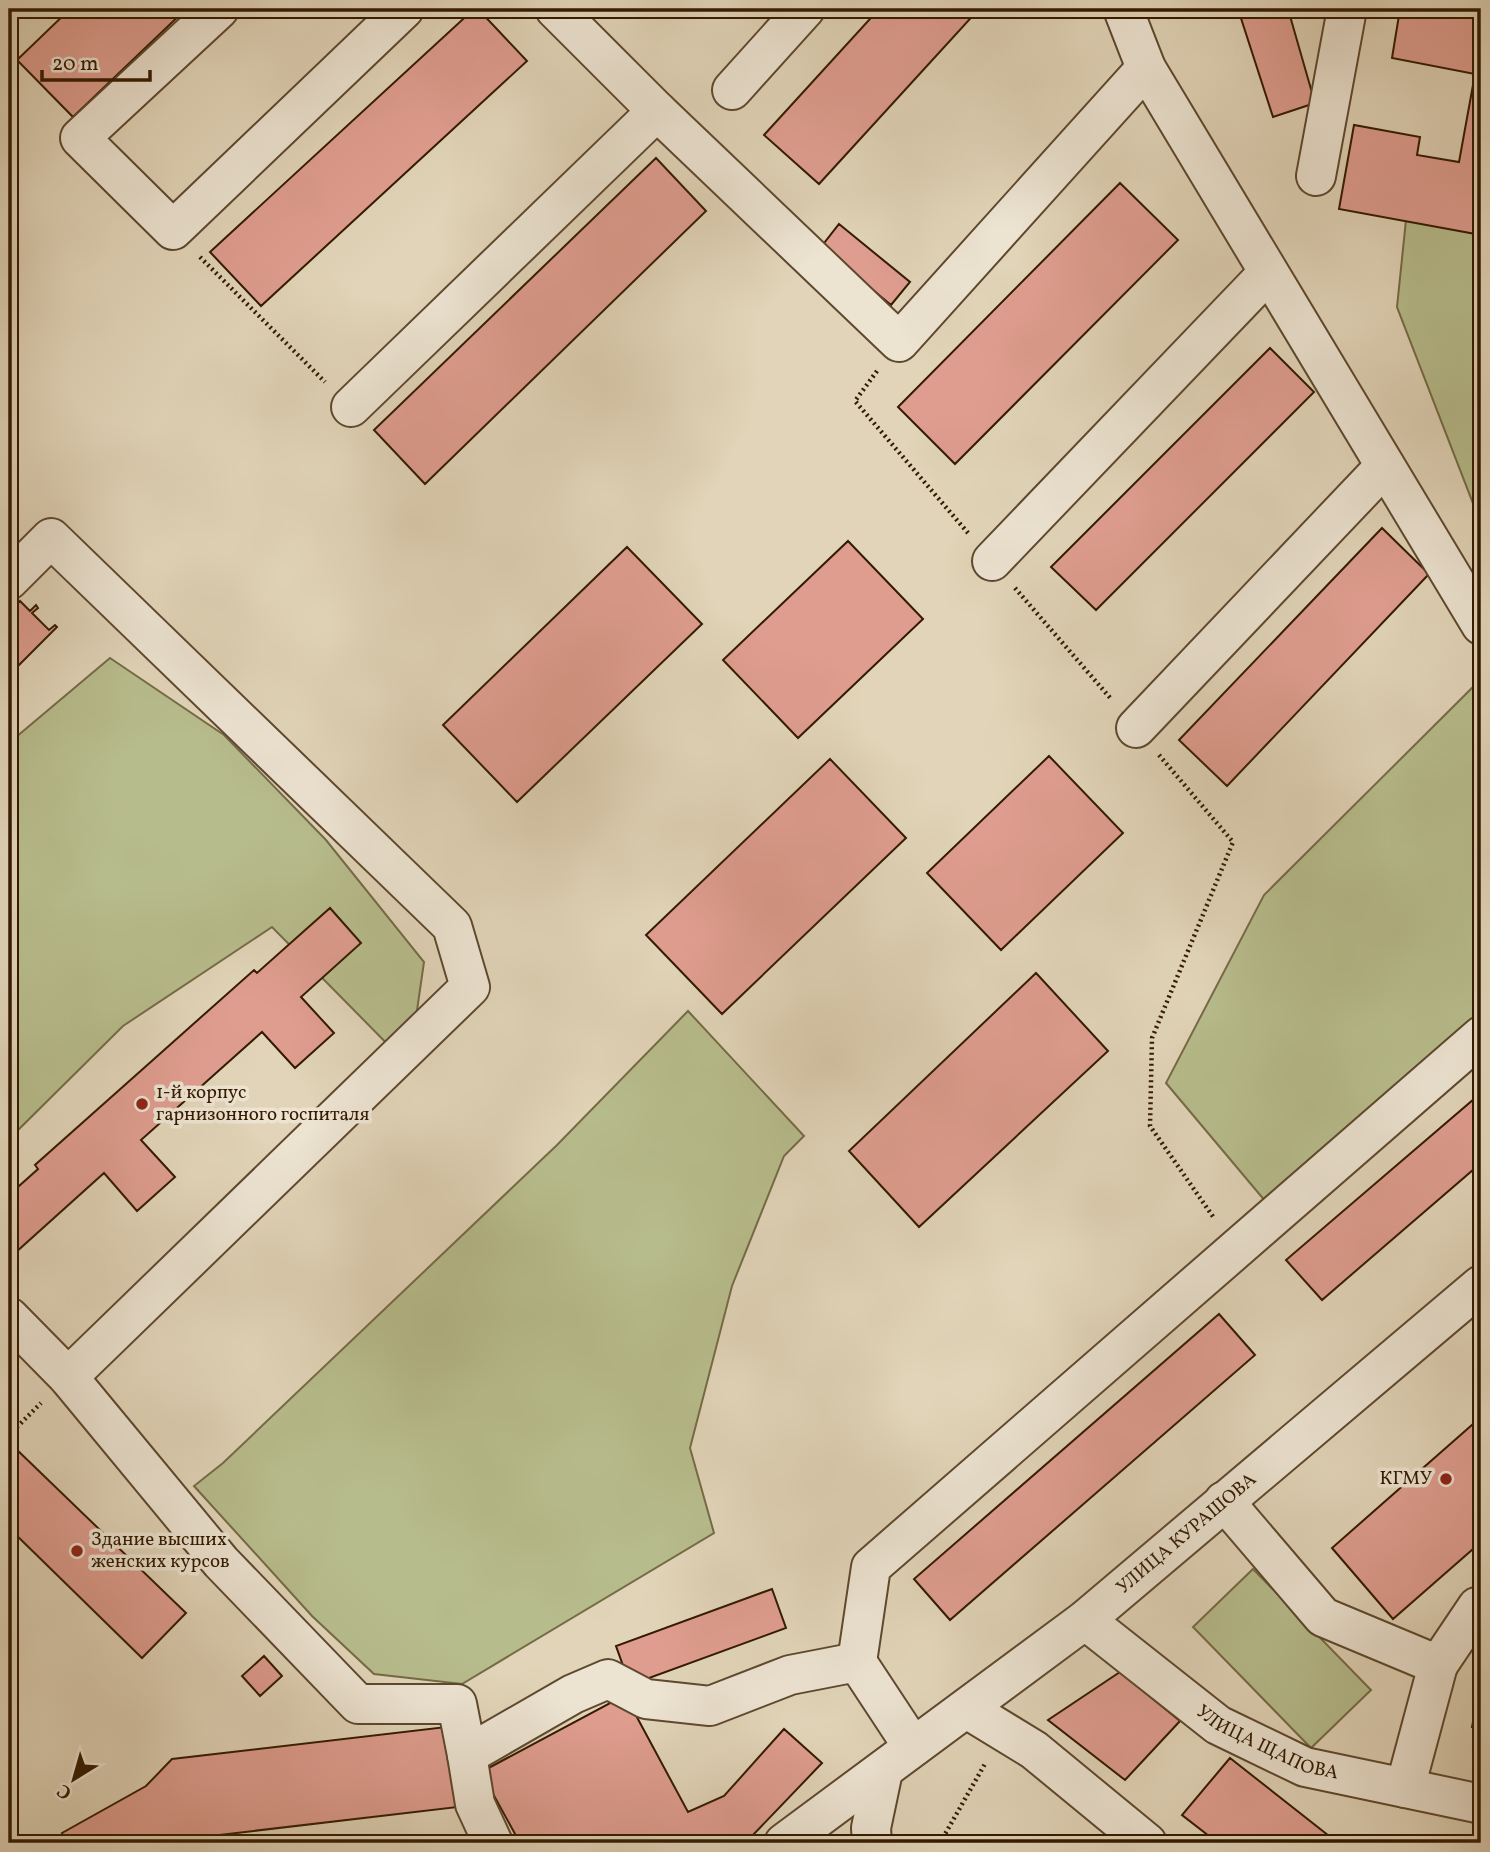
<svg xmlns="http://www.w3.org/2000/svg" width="1490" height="1852" viewBox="0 0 1490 1852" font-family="Vollkorn,serif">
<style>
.green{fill:#b7bc8c;stroke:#756b46;stroke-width:2}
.building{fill:#df9d8f;stroke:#331a00;stroke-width:2}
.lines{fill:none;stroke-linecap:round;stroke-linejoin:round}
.minor-casing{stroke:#5e482e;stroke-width:42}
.path{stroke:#331a00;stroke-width:4.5;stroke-dasharray:2 3.5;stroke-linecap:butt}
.minor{stroke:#ece3d1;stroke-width:38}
.poi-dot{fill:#8f2418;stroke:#ece3d1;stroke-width:2.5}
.labels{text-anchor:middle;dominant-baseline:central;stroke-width:7;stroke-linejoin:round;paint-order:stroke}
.poi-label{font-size:19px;fill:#331a00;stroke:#ece3d1;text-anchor:start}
.street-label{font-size:19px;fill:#331a00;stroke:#ece3d1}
</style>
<rect width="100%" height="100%" fill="#e1d4b8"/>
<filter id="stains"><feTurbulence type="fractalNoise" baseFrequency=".00286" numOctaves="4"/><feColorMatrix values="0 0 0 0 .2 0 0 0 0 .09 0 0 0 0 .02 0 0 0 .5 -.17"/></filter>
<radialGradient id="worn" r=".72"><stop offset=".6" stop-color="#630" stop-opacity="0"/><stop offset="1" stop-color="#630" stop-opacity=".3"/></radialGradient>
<path class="green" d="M1406,220L1481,234V524L1397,307Z
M110,658L224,735L326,840L424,962L409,1066L272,927L123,1026L9,1139V743Z
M1481,679V1025L1271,1208L1166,1083L1264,895Z
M688,1011L804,1136L784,1156L732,1286L690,1448L714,1533L462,1684L374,1674L312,1616L194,1486L223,1463L557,1145Z
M1253,1569L1371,1690L1311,1748L1193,1627Z"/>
<path class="building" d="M70,9H186L73,117L17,60Z
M474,9H478L527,61L261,306L210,252Z
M879,9H979L819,184L764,135Z
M1238,9H1288L1315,103L1273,117Z
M1400,9H1461L1481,12V235L1339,209L1354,125L1420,137L1417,155L1459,162L1475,74L1392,58Z
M656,158L706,211L425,484L374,430Z
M1120,183L1178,240L955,464L898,407Z
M839,224L910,282L891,305L821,247Z
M1270,348L1314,392L1096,610L1051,567Z
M1382,528L1429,574L1227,786L1179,740Z
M848,541L923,619L798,738L723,660Z
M627,547L702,624L517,802L443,725Z
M20,601L30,611L36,605L38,608L32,613L49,630L55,625L57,627L9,675V612Z
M1049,756L1123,833L1001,950L927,873Z
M830,759L906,838L722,1014L646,935Z
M330,908L361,943L301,997L334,1033L295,1068L262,1032L141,1140L175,1177L137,1211L104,1173L15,1253L9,1247V1195L38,1169L35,1165L254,970L257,973Z
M1036,973L1108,1051L919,1227L849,1151Z
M1481,1093V1163L1322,1300L1286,1260Z
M1219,1314L1255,1355L950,1620L914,1579Z
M1481,1417V1542L1393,1619L1332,1548Z
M13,1446L186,1613L142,1658L9,1528V1451Z
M772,1589L786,1628L630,1685L616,1646Z
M264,1656L282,1676L260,1696L242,1676Z
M1120,1672L1180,1721L1125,1780L1048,1720Z
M1481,1683V1729L1472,1727Z
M625,1695L688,1812L724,1796L784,1729L822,1763L753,1835L738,1843H520L481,1772Z
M446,1727L458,1807L176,1840L178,1843H69L62,1833L146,1786L172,1759Z
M1230,1758L1338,1843H1218L1182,1815Z"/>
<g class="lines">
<g class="minor-casing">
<g id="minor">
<path d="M219,9L80,138L173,230L404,9"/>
<path d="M555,9L657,111L899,342L1146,68"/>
<path d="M1123,9L1146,68L1481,625"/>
<path d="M732,90L805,9"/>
<path d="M1316,176L1347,9"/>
<path d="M351,407L657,111"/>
<path d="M992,561L1268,273"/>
<path d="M9,580L51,538L452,926L470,987L68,1377"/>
<path d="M1136,728L1385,466"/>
<path d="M9,1317L68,1377L221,1562L358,1704H457L467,1755"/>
<path d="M1224,1501L1323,1617L1438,1665L1405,1788"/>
<path id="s1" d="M1085,1620L1218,1725L1305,1767L1481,1804"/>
<path d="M1438,1665L1477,1607H1481"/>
<path d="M967,1709L1034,1750L1147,1843"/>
<path d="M913,1747L857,1662L871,1567L1481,1036"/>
<path d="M493,1843L475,1804L467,1755L573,1694L608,1679L646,1699L710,1706L790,1675L857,1662"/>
<path id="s2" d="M784,1843L1085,1620L1481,1285"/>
<path d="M872,1843L871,1828L883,1771"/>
</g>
</g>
<path class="path" d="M200,257L325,382
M877,371L855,401L968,533
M1015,588L1112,700
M1159,755L1233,842L1152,1038L1150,1126L1214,1218
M9,1435L41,1403
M9,1838L12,1843
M940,1843L986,1762"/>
<use href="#minor" class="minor"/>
</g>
<g class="poi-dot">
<circle cx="142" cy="1104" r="7"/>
<circle cx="1446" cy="1479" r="7"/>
<circle cx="77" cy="1551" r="7"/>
</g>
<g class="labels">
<g class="poi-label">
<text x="156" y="1093">1-й корпус<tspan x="156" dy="22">гарнизонного госпиталя</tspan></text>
<text x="1432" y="1479" text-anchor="end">КГМУ</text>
<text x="91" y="1540">Здание высших<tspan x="91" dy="22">женских курсов</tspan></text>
</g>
<g class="street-label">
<text stroke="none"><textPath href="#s2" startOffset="508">УЛИЦА КУРАШОВА</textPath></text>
<text stroke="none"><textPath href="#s1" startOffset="222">УЛИЦА ЩАПОВА</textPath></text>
</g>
</g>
<rect width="1490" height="1852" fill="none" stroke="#e1d4b8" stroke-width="35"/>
<rect x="10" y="10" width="1469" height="1831" fill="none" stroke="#331a00" stroke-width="3.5"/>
<rect x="18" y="18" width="1455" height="1817" fill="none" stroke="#331a00" stroke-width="2"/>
<g transform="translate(74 1779) rotate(217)" stroke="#ece3d1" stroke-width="5" paint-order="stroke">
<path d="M0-5L12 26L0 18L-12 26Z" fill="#331a00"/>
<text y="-10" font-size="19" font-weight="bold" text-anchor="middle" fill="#331a00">С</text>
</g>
<path d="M42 70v10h108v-10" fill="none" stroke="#331a00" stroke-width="3.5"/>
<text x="52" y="70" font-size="21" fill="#331a00" stroke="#ece3d1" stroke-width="5" paint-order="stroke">20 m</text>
<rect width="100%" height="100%" filter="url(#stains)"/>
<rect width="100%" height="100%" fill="url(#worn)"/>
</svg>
